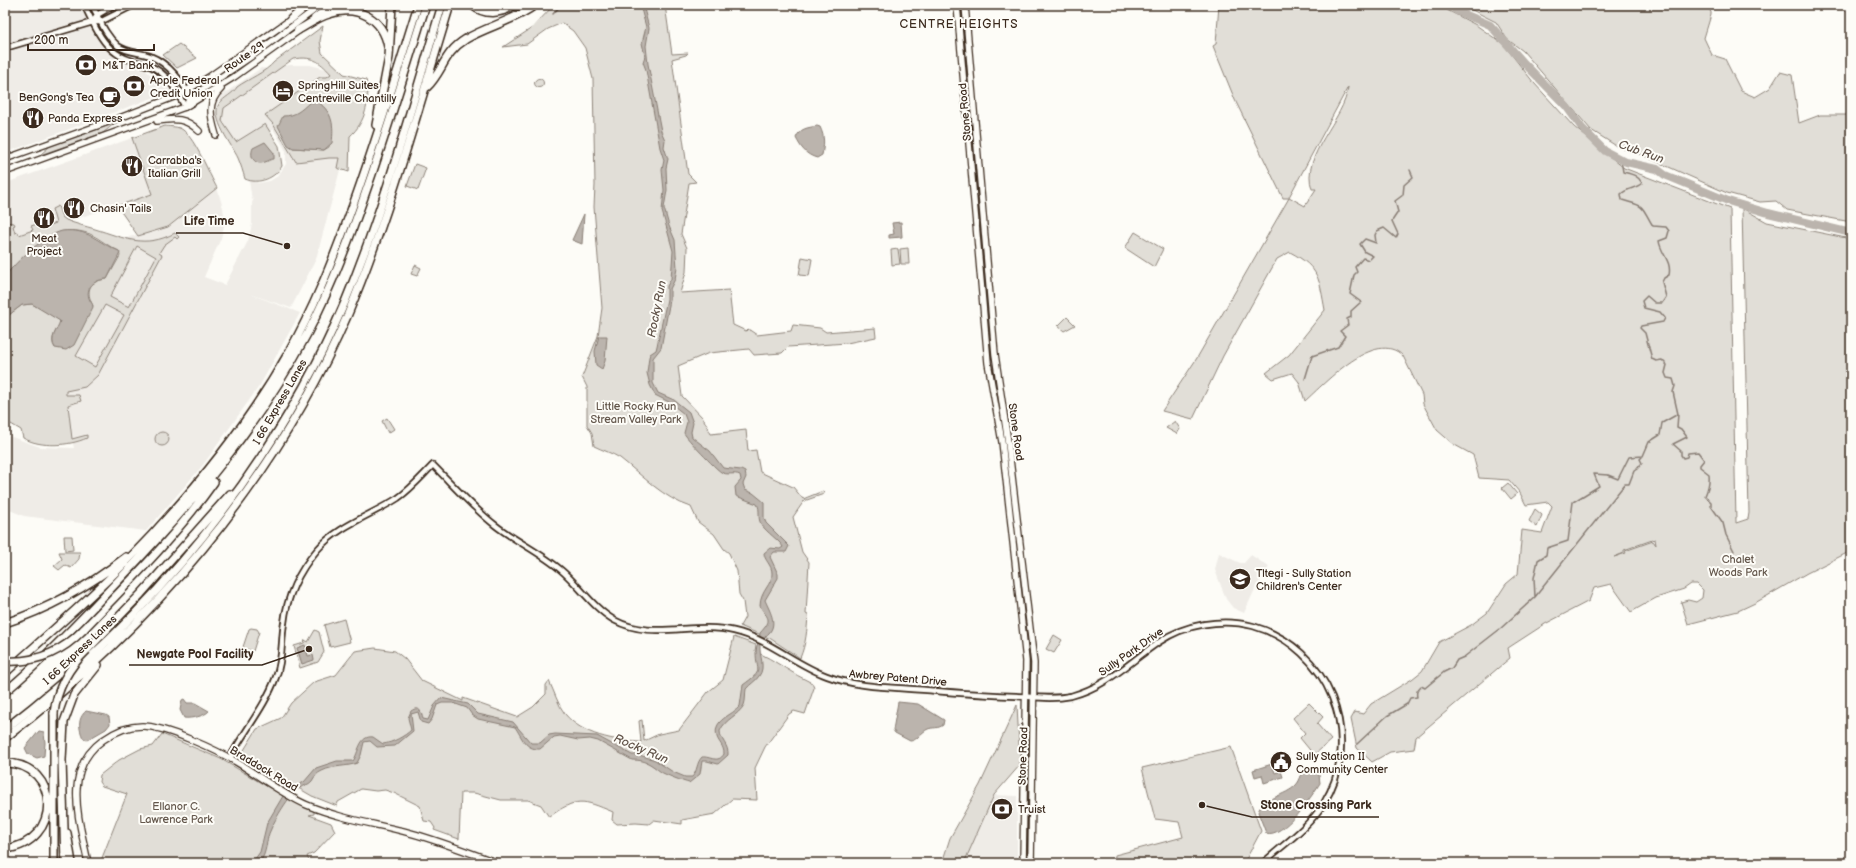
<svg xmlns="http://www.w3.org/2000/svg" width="1856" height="868" viewBox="0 0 1856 868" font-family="'Balsamiq Sans',sans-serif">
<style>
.built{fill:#efece7}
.green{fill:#e1ded7;stroke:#8e847a;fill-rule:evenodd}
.water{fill:#bbb4ad;stroke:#887d74}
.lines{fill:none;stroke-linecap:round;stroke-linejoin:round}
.stream{stroke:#887d74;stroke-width:1.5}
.river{stroke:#bbb4ad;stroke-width:8}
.minor-casing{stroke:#3b2a1e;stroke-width:8}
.major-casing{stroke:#3b2a1e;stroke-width:8}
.highway-casing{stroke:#3b2a1e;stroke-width:10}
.minor{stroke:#fdfcf7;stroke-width:4.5}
.major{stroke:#fdfcf7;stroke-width:5.5}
.highway{stroke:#fdfcf7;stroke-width:7}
.highway-bridge-casing{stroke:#3b2a1e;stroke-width:10;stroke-linecap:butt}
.highway-bridge{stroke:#fdfcf7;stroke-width:7}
.labels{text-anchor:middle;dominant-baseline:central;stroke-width:4;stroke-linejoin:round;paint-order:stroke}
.street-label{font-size:11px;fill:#3b2a1e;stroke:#fdfcf7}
.poi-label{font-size:11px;fill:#3b2a1e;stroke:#fdfcf7;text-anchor:start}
.park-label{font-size:11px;fill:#64574c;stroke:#fdfcf7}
.neighbourhood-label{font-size:12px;letter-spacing:1px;fill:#3b2a1e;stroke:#fdfcf7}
.water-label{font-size:12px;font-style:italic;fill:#615349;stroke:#fdfcf7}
.leader{fill:none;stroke:#3b2a1e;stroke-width:1.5}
.callout-dot{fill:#3b2a1e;stroke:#fdfcf7;stroke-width:1.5}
.callout-label{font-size:12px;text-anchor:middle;font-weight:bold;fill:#3b2a1e;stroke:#fdfcf7;stroke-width:4;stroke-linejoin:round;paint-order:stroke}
</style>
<rect width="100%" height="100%" fill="#fdfcf7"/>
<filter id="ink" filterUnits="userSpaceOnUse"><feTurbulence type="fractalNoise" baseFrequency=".025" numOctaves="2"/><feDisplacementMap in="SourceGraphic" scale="8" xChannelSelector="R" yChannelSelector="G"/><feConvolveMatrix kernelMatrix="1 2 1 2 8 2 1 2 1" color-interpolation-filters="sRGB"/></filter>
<g filter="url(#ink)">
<path class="built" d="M5,5H86L93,22L113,51L135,62L171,91L5,153V51L72,29L5,48Z
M289,65H310L326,69L337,77L293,150L295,161L346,154L343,159L316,259L291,308L250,294L300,313L260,385L203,465L146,531L24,516L5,508V443L9,436L40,447L74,448L60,384L129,237L168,227L217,188L223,208L225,222L221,238L204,277L225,285L248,241L252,224V203L254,198L252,200L249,181L252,179L258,183L270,181L278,176L286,164V151L273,129L238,154L219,122L217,106L221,96L261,68L271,69Z
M132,138L152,194L5,242V184L9,182Z
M1219,553L1240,563H1244L1251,555L1269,567L1256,587L1244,613L1233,608L1226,599L1215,570Z
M994,795L1017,796V863H964Z"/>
<path class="green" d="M120,5H124L107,16L102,17L103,13Z
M554,5H665L672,54L688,53L686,55L672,59L688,174L696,182L689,183L681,234L687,248L686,272L680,293L729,290L733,325L746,331L748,329L757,335L791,331L793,325L820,328L826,332L875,328L876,337L847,343L788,347L782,353L754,355L749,349L709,353L678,366L682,396L703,418L711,434L746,430L748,451L756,450L760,472L793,487L803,499L823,491L824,494L804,501L793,517L802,552L809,562L806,614L808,615C807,630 806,644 800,658L771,639L740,626L745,617L743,601L739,594L737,571L729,553L724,549L714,534L698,522L691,507C663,498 643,476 620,458C612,453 602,450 594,446L592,433L587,425V387L582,377L598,336L602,308L594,207L595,185L593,79L585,48L573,31L562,23L548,29L527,44L503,47L532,28Z
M1219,5H1442L1447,10L1476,25L1503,44L1534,83L1574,127L1624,168L1730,209L1736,523L1748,519L1749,513L1742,208L1767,222L1851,239V551L1807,573L1755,603L1738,611L1688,624L1681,602L1688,600L1696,602L1702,598L1703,590L1697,584H1691L1684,589L1656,598L1631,612L1611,584L1594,588L1589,601L1545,624L1508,648L1510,658L1416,737L1414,749L1390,752L1372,762L1357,748L1351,719L1355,712L1363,714L1371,704L1412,679L1422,671L1439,642L1471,625L1487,613L1506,584L1518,574L1522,530L1542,533L1552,506L1548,502L1526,505L1520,493L1509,480L1479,478L1473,455L1453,444L1437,430L1423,404L1422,395L1403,356C1376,328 1325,383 1305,401L1299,382L1292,373L1273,379L1266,373L1289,355L1325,310C1319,279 1320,268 1290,252L1277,259L1223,356L1193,419L1162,411L1197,358L1289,198H1283L1235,100L1213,46L1216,44ZM1348,87C1345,119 1300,155 1312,189H1316L1305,206L1289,197ZM1655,539L1656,545L1653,541L1625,551L1626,553L1614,557L1624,553V550Z
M1462,5H1705L1711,12V15L1704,38L1712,55L1725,59L1741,91L1755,97L1770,88L1780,72L1792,75L1799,123L1820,115H1846L1851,109V222L1787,210L1776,201L1760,202L1727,193L1642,155L1618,147L1591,130L1523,51L1507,39L1496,22Z
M323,26L320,41L322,53L344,74L366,80C371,100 365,123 350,136L349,172L337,168L339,158H329L296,162L273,124L265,115L320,77H327L331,74C319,60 311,56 293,59L224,108L222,121L236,142L265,124L279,146L282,166C275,178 259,185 245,179C243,172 241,165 238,158C232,145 210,118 219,104C224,97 233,94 237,87C248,79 266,72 274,62ZM310,102H318C336,116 331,126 329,147L324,150L293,148L292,116L301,112Z
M179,44L197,58L177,68L163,55Z
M534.5 83a4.5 4.5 0 1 1 9 0a4.5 4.5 0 1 1-9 0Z
M115,123L103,133L40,155L50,146Z
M165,126C171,127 178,126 183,130C196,140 209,174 217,188L168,227L138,236L117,206L152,194L132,138Z
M415,164L426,168L418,190L407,186Z
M58,206L62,217L66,220C75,224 85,226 95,229C125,238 144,249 175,233L179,237L177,239L175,237L164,245L159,253L162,255L98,375L85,387L66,391V395H79L81,401L68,405L72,439L87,435V438C69,446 41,448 23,438L21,430L11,424L5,428V318L22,305L32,304L59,319L60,323C56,331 49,339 55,348L93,306C85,290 89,281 107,279L120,256L119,251C109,247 99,238 90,234C61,224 47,237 27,254C20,261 11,268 5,276V222L14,223L15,225L13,226L15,233L18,232L19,235L33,230L31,226L37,224L39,229L56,223L52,209ZM137,246L156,257L129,307L110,297ZM105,305L124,315L95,367L76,356Z
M1135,232L1163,249L1154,267L1125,248Z
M908,248L909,264H901L900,249Z
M898,249L900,264L892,265L891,250Z
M802,257L812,259L809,276L799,275Z
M415,265L421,268L417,276L411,274Z
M1067,317L1075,325L1064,331L1058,326Z
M387,418L394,429L388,433L382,421Z
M1175,421L1180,429L1177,434L1166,428Z
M155 439a7 7 0 1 1 14 0a7 7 0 1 1-14 0Z
M1508,483L1517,494L1511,499L1502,488Z
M1535,509L1542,515L1537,527L1529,521Z
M64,536H72L73,550L65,551Z
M59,552H80L79,559L71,568L65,565L59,570L54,566L62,559Z
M344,619L350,642L330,647L324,625Z
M251,628L257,629L259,632L253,651L245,649L243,647L249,629Z
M315,630L319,632L324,652L318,662L300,668L294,646L304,643L305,640L308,642Z
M1054,635L1062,640L1054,653L1046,649Z
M734,637L756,645L755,651C775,660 792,674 812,683L814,688L805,714L794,711L789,714L765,747L755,768L757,800L732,799L715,814L682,820V824L654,820L649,824L636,823L617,824L612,820L613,812C582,799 577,797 549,817L541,805L528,800H501L474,793H461L459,839L434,830L435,828L431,822L424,821L420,806L394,793L385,790L376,791L361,789L338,802L337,806L312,796L245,757L244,750L257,729L281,718L291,703L314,682L336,675L355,651L375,648L395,651L405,659L422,681L463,701V698L517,717L533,707L546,694V685L549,681C554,691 558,705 565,714C582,735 615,741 641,742L639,721L642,720L644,741L659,734L679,730L708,692L723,680Z
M1309,703L1323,717L1317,724L1331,740L1314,755L1300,738L1305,733L1293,718Z
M1017,705L1020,765L994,795L964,863H942L950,838L980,785Z
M162,734L221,759L283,796L314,811V814L309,815L331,823L335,831L314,853L307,856L310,863H100L127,794L102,786L99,782L100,775L119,760L140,749L153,746Z
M1231,747L1261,831L1244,863H1114L1115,855L1183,837L1179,822L1155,819L1142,768Z"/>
<path class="water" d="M640,5H643L649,28L646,46L648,64L661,131L665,140L664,147L668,159L666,168L667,190L664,208L669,226L675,240L677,268L675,279L670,289V300L661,348L653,358V383L658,393L674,400L689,412L693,423L691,432L692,437L710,451L723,468L741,470L745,472L746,477L743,484L745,490L753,493L764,502V518L766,523L789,546L786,552H774L770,557L778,574V578L765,600C769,610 778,623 769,633C765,637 761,640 760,645C759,656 766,667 759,676C756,681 750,684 746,689C745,694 746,700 744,705C738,716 725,719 720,731C720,740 729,745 728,755L718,764L707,761H702L700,774L689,783C684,782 664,774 661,772C650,764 647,760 632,760L598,741L590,739L578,740L560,736L554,737L540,749C525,750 522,737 515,727L478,719L472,715L467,708L453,703H442L437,705L432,719L428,724L421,722L418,712L411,714L413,731L395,746L377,747L370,741L364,742L361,755L357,763C347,767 334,765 322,771C317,773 314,777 312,781C309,785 302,786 298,789C290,794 275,819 271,829C265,840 268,853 259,863H252L260,852L267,823L283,796L292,788L304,782L316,768L337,761H353C359,753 359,735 373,737L383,744C392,743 405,736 411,730L408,718L411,711C420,705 421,712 423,719L428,720L434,706L441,698L468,704L478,714L513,722L531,743H540L549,735L555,734L597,736L632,755H639L655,760L673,772L685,777H692C698,771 696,763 702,757C710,756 718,764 724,754C724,746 719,743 717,737C712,719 732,716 740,706L743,685C765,669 756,673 756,652C756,645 760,640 760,633C774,618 767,619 760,606C760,591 773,584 772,573C772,565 764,560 764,553L770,548L780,549L783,547C780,541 766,532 761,524C757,517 761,510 757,504L736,496L735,487L741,480L740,475C734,472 727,476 721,472C716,469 686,438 684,433L687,422L684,414L669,402L655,395L650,385L647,373L649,357L650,354L656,350L657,346L667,299V286L671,279L673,251L662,211L664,190L662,170L664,160L660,148L646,70L643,62L645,56L642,43L646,27Z
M310,102H318C333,113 334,125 332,143L324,150L293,148L288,145L278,126L283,116C296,116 301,110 310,102Z
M817,126L820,127C825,137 824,145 822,155L817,158C806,155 801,148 796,138C800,128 807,128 817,126Z
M265,142L274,153V159C270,159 269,161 265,162C255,166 249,157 253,148Z
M584,214L582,244L572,240Z
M901,222L902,237L889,238V235L894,234L892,223Z
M62,231C89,228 96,242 119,251L120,253L107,279C97,279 85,286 89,298C90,302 93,303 93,307L74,345L66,350L55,348C49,338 57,331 60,321L32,304L22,305L5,318V276C17,261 43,236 62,231Z
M599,336H607L605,361L602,369L596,365L595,351Z
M305,645L308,656L313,655L314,660L302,664L297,648Z
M184,699L187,703H195L209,711C205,716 191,719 184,718L180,710L182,700Z
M898,702L918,704L944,720L943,725C938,729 933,727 928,729C921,732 917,741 910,741L895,733L893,730Z
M86,711L106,715L109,717L110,724L106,729L87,740L83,738C79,729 77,719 86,711Z
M39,731L44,732L45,743L44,756L37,758L28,754L25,748Z
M1272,764L1275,773L1281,771L1283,777L1264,783L1262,775L1255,777L1253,770Z
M1305,767L1311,769L1319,775L1320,783C1312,796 1283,839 1266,833L1258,812C1262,798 1286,796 1296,785C1301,780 1301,772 1305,767Z"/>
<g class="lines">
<path class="stream" d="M553,14L561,5
M1305,379L1312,356L1338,347L1345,336L1340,331L1348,325L1347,319L1351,317V311L1361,302L1350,294L1354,275L1357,272L1355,267L1363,258L1369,260L1373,256L1365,252L1360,244L1365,239L1376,243L1375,235L1377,231L1384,228L1396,238L1398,234L1392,221L1398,212L1395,201L1403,195L1404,185L1413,177L1410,170
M1678,414L1677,427L1681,429L1687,437L1673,444L1681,451V455L1683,458L1687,457L1688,453L1698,452L1704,460L1700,465V467L1709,474C1710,482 1708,489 1705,496L1711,502V506L1723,523L1726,535L1734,551
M1535,597L1625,484H1629L1634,471L1637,469L1642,463L1640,459L1642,457
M1357,744L1387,716L1407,704L1410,698L1417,697C1416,692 1417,690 1421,686L1425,688L1444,672L1452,668L1457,660L1464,657L1500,629L1535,597L1534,578L1538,560L1546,555L1547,548L1568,541L1573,502L1599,486L1594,474L1608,475L1618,479L1629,457L1643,456L1649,442L1660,435L1662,423L1678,414L1673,392L1675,386L1673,379L1667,378L1665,373L1667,365L1662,360L1656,361L1652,359L1645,333L1640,328L1641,326L1663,322L1665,318L1660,312L1644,308L1642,301L1647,296L1655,303H1662L1666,297L1662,282L1664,278L1669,275C1672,261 1661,254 1659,241L1667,238L1669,231L1666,227L1653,226C1640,205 1647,207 1622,200L1621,194C1627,188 1636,189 1642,183C1638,175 1631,174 1623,172L1621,160"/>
<path class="river" d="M1450,5L1457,11L1490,25L1523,62L1566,106L1582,128L1605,151L1626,162L1657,169L1665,175L1728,201L1768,213L1851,233"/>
<g class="minor-casing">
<path id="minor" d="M84,5C93,22 100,42 116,53C126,61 139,62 150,66C168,73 177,92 185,107
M92,5C100,20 105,35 118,46C128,53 139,52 150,56C170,64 182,82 192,99
M93,22L97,15L114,5
M5,48L93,22H100L134,5
M230,758C244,731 265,707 276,677C283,660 281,641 284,623C287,596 299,571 317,550C337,526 372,515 398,498C411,489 422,476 433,465C453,485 472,507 495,525C515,541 540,552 561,570C579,585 593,608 614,620C653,641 692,621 734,631C769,639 794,664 827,676C861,689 900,687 936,691C963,693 989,695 1016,696C1034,697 1052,700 1071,696C1108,686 1128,663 1159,642C1185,624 1222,618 1253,626C1328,647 1365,736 1324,803C1309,827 1284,844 1263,863"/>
</g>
<g class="major-casing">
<path id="major" d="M957,5L988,363L1002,442L1026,661L1023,863
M965,5L995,354L1008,442L1034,663L1031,863
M314,18L331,5
M185,107L191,97L255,54L321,5
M157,121C175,118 186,118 199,131
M216,135C211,118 206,103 221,89
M5,159L122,117L179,95L209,77L294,17
M5,172L185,107L234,77L301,29
M88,863C80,822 61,770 103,740C114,732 128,726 142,726C165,726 217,750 238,763C261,777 282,794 307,805C338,818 371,823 403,831C435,839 467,852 498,863"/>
</g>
<g class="highway-casing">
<path id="highway" d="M472,5C485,16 501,14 515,5
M291,19L308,5
M298,30C308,25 318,17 329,14C357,4 383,18 388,47
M427,87C443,72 443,53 466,39C488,26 514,21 535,5
M376,125L389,57L392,5
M5,623C49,609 89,586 126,557
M83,630C129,582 176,536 214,482
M87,650L141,594L230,494
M5,673C45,637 86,602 124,564C187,500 245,430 289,352C314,308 332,262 349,216C375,146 396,76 418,5
M5,692C45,658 81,620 117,582C190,506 257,428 307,334C334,283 353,229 372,174C391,118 408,62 426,5
M54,713V863
M5,729C150,618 273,471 345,302C385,206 412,104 442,5
M5,738C150,627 275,483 348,314C390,214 418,109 450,5
M5,763C61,763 63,843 5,849
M67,833L72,863
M65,863L62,760L64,722L74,695L98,665"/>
</g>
<use href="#minor" class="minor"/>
<use href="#major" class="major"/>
<use href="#highway" class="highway"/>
<g class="highway-bridge-casing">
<path id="highway-bridge" d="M5,661C36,663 62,652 83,630
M54,713C57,688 69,667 87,650"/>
</g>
<use href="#highway-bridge" class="highway-bridge"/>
</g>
</g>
<defs>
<g id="bank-disc" transform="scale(1.15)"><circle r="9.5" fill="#3b2a1e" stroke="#fdfcf7"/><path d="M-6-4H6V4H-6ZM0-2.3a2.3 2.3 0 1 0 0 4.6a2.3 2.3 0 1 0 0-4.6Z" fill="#fff"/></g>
<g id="hotel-disc" transform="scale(1.15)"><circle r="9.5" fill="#3b2a1e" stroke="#fdfcf7"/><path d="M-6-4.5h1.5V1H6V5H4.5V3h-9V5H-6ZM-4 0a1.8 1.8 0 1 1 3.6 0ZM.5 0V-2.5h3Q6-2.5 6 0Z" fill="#fff"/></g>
<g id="cafe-disc" transform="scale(1.15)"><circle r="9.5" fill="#3b2a1e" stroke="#fdfcf7"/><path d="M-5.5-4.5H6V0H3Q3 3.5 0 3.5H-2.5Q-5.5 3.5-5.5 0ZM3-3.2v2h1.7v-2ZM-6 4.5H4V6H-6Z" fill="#fff"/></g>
<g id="restaurant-disc" transform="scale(1.15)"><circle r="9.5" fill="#3b2a1e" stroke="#fdfcf7"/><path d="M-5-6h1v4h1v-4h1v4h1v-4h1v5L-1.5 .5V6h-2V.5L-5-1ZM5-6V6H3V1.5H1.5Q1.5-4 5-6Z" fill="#fff"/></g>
<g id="school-disc" transform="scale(1.15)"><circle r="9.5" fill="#3b2a1e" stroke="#fdfcf7"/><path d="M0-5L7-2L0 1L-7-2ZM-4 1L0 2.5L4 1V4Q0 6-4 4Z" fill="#fff"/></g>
<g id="civic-disc" transform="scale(1.15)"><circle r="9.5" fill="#3b2a1e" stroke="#fdfcf7"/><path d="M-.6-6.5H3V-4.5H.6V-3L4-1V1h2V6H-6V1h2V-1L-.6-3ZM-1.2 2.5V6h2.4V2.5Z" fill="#fff"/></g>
</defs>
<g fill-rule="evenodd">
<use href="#bank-disc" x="86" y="65"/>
<use href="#bank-disc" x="134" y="86"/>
<use href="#hotel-disc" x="283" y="91"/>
<use href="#cafe-disc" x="110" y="97"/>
<use href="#restaurant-disc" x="33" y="118"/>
<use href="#restaurant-disc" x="132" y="166"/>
<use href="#restaurant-disc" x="74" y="208"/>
<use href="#restaurant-disc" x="44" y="218"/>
<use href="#school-disc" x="1240" y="579"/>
<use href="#civic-disc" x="1281" y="762"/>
<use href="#bank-disc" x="1002" y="809"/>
</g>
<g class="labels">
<g class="street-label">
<text transform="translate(244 57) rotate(-35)">Route 29</text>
<text transform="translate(965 112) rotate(-95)">Stone Road</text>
<text transform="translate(280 402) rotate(-60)">I 66 Express Lanes</text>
<text transform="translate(1016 432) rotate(82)">Stone Road</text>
<text transform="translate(80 650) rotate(-43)">I 66 Express Lanes</text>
<text transform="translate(1131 652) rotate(-35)">Sully Park Drive</text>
<text transform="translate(898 678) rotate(5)">Awbrey Patent Drive</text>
<text transform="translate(1023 756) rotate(-88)">Stone Road</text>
<text transform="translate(264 769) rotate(31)">Braddock Road</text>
</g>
<g class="poi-label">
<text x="102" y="65">M&amp;T Bank</text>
<text x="150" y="80">Apple Federal<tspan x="150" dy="13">Credit Union</tspan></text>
<text x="298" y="85">SpringHill Suites<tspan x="298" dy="13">Centreville Chantilly</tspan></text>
<text x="94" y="97" text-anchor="end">BenGong's Tea</text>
<text x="48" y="118">Panda Express</text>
<text x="148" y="160">Carrabba's<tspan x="148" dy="13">Italian Grill</tspan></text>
<text x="90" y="208">Chasin' Tails</text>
<text x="44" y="238" text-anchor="middle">Meat<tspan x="44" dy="13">Project</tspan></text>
<text x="1256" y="573">Tltegi - Sully Station<tspan x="1256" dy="13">Children's Center</tspan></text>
<text x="1296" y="756">Sully Station II<tspan x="1296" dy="13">Community Center</tspan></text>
<text x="1018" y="809">Truist</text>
</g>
<g class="park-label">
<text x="636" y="406">Little Rocky Run<tspan x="636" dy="13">Stream Valley Park</tspan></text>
<text x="1738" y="559">Chalet<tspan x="1738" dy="13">Woods Park</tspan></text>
<text x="176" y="806">Ellanor C.<tspan x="176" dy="13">Lawrence Park</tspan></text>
</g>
<g class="neighbourhood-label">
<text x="959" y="24">CENTRE HEIGHTS</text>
</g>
<g class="water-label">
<text transform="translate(1641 152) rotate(20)">Cub Run</text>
<text transform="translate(657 309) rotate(-79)">Rocky Run</text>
<text transform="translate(641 749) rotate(23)">Rocky Run</text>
</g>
</g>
<path class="leader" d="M287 246L243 233H176M309 649L262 665H129M1202 805L1252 817H1379"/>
<g class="callout-dot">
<circle cx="287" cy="246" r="4"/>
<circle cx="309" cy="649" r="4"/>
<circle cx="1202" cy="805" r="4"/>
</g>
<g class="callout-label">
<text x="209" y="225">Life Time</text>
<text x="195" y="658">Newgate Pool Facility</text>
<text x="1316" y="809">Stone Crossing Park</text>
</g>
<rect width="1856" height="868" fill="none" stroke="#fdfcf7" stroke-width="20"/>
<rect x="10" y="10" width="1836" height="848" fill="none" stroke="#3b2a1e" stroke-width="1.5" filter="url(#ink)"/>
<path d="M28 44v6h126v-6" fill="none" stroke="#3b2a1e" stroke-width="2"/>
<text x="34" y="44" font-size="12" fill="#3b2a1e" stroke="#fdfcf7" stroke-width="3" paint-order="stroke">200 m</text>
</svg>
